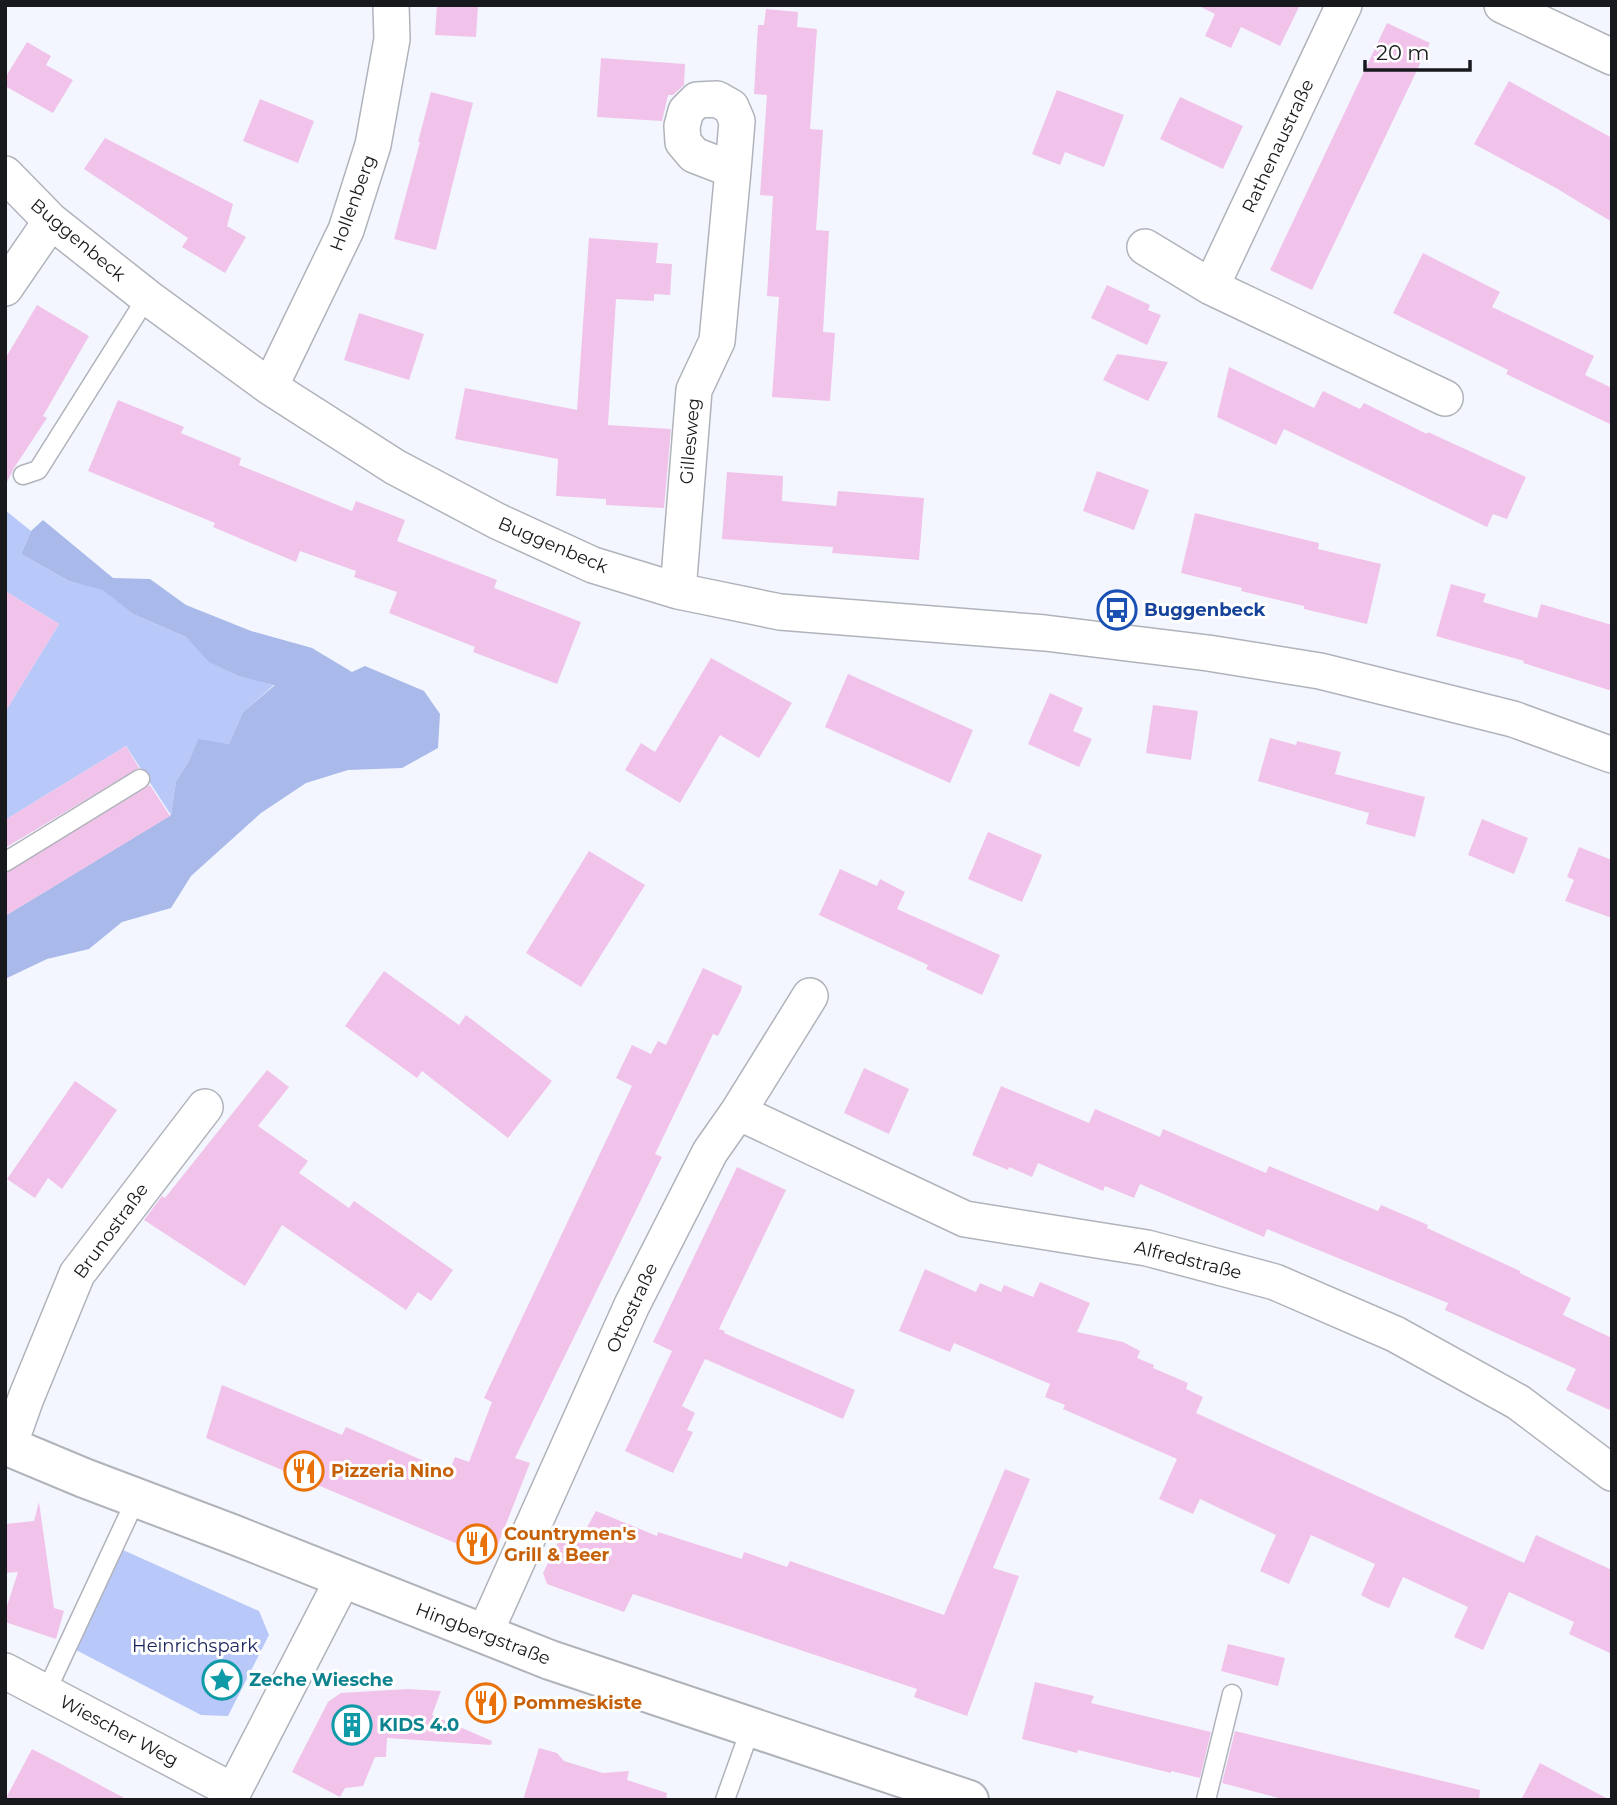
<svg xmlns="http://www.w3.org/2000/svg" width="1617" height="1805" viewBox="0 0 1617 1805" font-family="Montserrat,sans-serif">
<style>
.green{fill:#b8c8f8}
.forest{fill:#a8b9ea}
.building{fill:#f1c3ea}
.lines{fill:none;stroke-linecap:round;stroke-linejoin:round}
.lane-casing{stroke:#b0b3ba;stroke-width:21}
.street-casing{stroke:#b0b3ba;stroke-width:38}
.secondary-casing{stroke:#b0b3ba;stroke-width:42}
.lane{stroke:#fff;stroke-width:18}
.street{stroke:#fff;stroke-width:35}
.secondary{stroke:#fff;stroke-width:38}
.labels{text-anchor:middle;dominant-baseline:central;stroke-width:6;stroke-linejoin:round;paint-order:stroke}
.street-label{font-size:18px;fill:#18191c;stroke:#fff}
.transit-label{font-size:18px;font-weight:bold;fill:#164399;stroke:#fff;text-anchor:start}
.food-label{font-size:18px;font-weight:bold;fill:#c56008;stroke:#fff;text-anchor:start}
.park-label{font-size:18px;fill:#18235b;stroke:#fff}
.culture-label{font-size:18px;font-weight:bold;fill:#0d838f;stroke:#fff;text-anchor:start}
</style>
<rect width="100%" height="100%" fill="#f3f6ff"/>
<path class="green" d="M5,510L31,531L21,554L69,581L103,589L133,614L186,637L210,662L238,676L275,684L243,712L229,744L198,740L189,761L176,781L171,815L126,746L5,820V712L59,624L5,591Z
M123,1550L259,1611L269,1635L228,1716L201,1715L76,1650Z"/>
<path class="forest" d="M43,520L113,578L150,579L186,605L251,631L312,648L352,672L365,666L424,691L440,714L438,748L402,768L348,770L306,783L261,813L191,876L171,908L122,922L89,949L47,959L5,979V916L171,815L176,781L189,761L198,739L229,744L243,712L275,685L238,676L209,662L186,637L133,614L103,590L69,581L21,554L31,531Z"/>
<path class="building" d="M437,5H478L476,37L435,35Z
M1197,5H1300L1280,46L1241,27L1231,48L1205,36L1215,14Z
M766,9L798,12L797,27L817,29L810,129L823,130L816,230L829,231L823,332L835,333L830,401L772,397L779,297L767,296L773,196L760,195L767,95L754,94L758,25H764Z
M1387,23L1430,43L1312,290L1270,270Z
M27,42L51,56L46,65L73,80L53,113L5,86V78Z
M601,58L685,64L684,85L673,95H668L662,121L597,117Z
M1509,81L1612,138V222L1556,188L1474,144Z
M1057,90L1124,115L1104,167L1065,152L1060,165L1032,154Z
M431,92L473,103L436,250L394,239L420,142H418Z
M1180,97L1243,126L1223,169L1160,139Z
M260,99L314,121L298,163L243,141Z
M105,138L233,204L227,226L246,237L225,273L182,247L188,238L84,169Z
M589,238L658,243L656,263L672,264L670,295L654,294V301L616,299L608,425L671,429L664,508L606,505V499L556,496L558,459L455,439L465,388L577,410Z
M1423,253L1500,292L1492,307L1594,356L1585,375L1612,388V425L1506,374L1508,370L1393,313Z
M1107,285L1150,305L1148,310L1161,315L1147,345L1091,318Z
M37,305L89,336L43,416L47,418L14,468L5,486V359Z
M359,313L424,334L409,380L344,360Z
M1117,354L1168,362L1148,401L1103,380Z
M1229,367L1314,408L1323,391L1360,409L1364,403L1427,434L1428,432L1526,477L1507,519L1493,514L1487,527L1284,429L1276,445L1217,417Z
M118,400L184,427L181,433L241,458L239,465L352,511L356,501L405,520L397,541L497,580L494,588L581,622L557,684L473,652L475,647L389,613L397,592L354,577L356,571L300,551L296,562L213,527L215,523L88,471Z
M1097,471L1149,490L1134,530L1083,511Z
M727,472L783,476L782,501L836,506L838,491L924,498L919,560L832,553L833,547L722,539Z
M1195,513L1319,543L1318,549L1381,564L1367,624L1304,609V606L1241,591L1242,588L1181,573Z
M1451,584L1486,594L1483,602L1537,618L1541,604L1612,625V691L1523,663L1524,661L1436,636Z
M5,591L59,624L5,712Z
M711,658L792,703L759,758L720,735L680,803L625,770L641,743L655,752Z
M848,674L973,730L950,783L825,727Z
M1050,693L1083,708L1073,731L1092,739L1079,767L1028,744Z
M1153,705L1198,711L1191,760L1146,753Z
M1270,738L1296,745L1297,741L1341,752L1335,774L1425,797L1415,837L1366,824L1369,813L1258,781Z
M126,746L139,768L5,848V820Z
M150,785L170,816L5,916V873Z
M1482,819L1528,838L1514,874L1468,855Z
M988,832L1042,855L1022,902L968,879Z
M1579,847L1612,860V918L1565,901L1574,880L1567,877Z
M589,851L645,885L581,987L526,953Z
M840,869L877,886L880,879L905,892L897,909L1000,955L982,995L926,969L928,965L819,915Z
M703,968L742,986L741,991L718,1036L713,1034L655,1154L662,1157L515,1458L530,1463L497,1547L479,1553L206,1438L222,1385L342,1435L346,1427L449,1472L455,1457L469,1462L492,1402L484,1398L632,1086L616,1078L632,1045L651,1054L658,1041L666,1045Z
M384,971L459,1025L466,1015L552,1081L508,1138L422,1071L417,1078L345,1026Z
M864,1068L909,1089L889,1134L844,1113Z
M267,1070L289,1087L258,1126L308,1161L299,1173L349,1208L354,1201L453,1270L431,1301L418,1292L406,1310L282,1225L245,1286L144,1220L162,1196L165,1198Z
M75,1081L117,1110L62,1189L48,1178L35,1198L7,1179Z
M1001,1086L1089,1123L1095,1109L1160,1137L1163,1129L1266,1173L1269,1166L1378,1211L1381,1205L1428,1225L1427,1228L1520,1271V1273L1571,1298L1563,1315L1612,1338V1411L1566,1390L1576,1369L1445,1310L1448,1303L1267,1229L1264,1237L1140,1184L1134,1198L1105,1186L1103,1191L1038,1163L1032,1177L1009,1167L1008,1170L972,1155Z
M737,1167L786,1190L719,1329L725,1331L724,1333L855,1390L843,1419L705,1359L682,1406L695,1413L687,1430L693,1432L673,1473L625,1451L672,1351L653,1342Z
M925,1269L976,1292L980,1283L1001,1292L1004,1285L1033,1297L1040,1282L1090,1303L1077,1332L1123,1342L1140,1351L1137,1358L1154,1365L1153,1368L1188,1383L1186,1389L1203,1397L1196,1413L1524,1563L1536,1535L1612,1570V1654L1569,1634L1574,1622L1509,1592L1483,1650L1454,1637L1468,1607L1403,1577L1389,1608L1374,1602L1361,1595L1375,1564L1311,1535L1289,1584L1260,1571L1276,1535L1200,1499L1193,1514L1159,1499L1177,1459L1063,1409L1065,1405L1045,1397L1050,1384L954,1343L950,1352L899,1331Z
M1005,1469L1030,1479L993,1568L1019,1576L967,1716L914,1697L917,1689L633,1594L624,1612L547,1584L543,1573L562,1534L580,1540L596,1511L657,1536L658,1532L742,1559L744,1552L787,1567L790,1561L944,1615Z
M39,1502L54,1608L64,1611L56,1639L5,1622V1612L18,1572L5,1573V1524L34,1521Z
M1228,1644L1285,1658L1278,1686L1221,1671Z
M1035,1682L1094,1696L1091,1703L1211,1732L1200,1778L1171,1771V1773L1078,1750L1077,1753L1022,1739Z
M408,1689L441,1691L432,1715L492,1741L491,1745L387,1738L386,1757H375L363,1786L345,1788L340,1797L292,1772L328,1702L341,1693Z
M1235,1731L1480,1790L1479,1800H1286L1222,1783Z
M539,1748L557,1753L564,1761L603,1773L629,1771L627,1780L667,1793L666,1800H523Z
M32,1749L61,1764L128,1800H5Z
M1540,1763L1610,1800H1521Z"/>
<g class="lines">
<g class="lane-casing">
<path id="lane" d="M23,475L38,470L147,297
M5,862L140,779
M46,1692L136,1499
M725,1800L751,1727
M1206,1800L1232,1694"/>
</g>
<g class="street-casing">
<path id="street" d="M1502,5L1612,57
M5,174L51,221L147,297L270,387L395,467L497,521L593,565L678,591L780,612L1045,633L1208,653L1320,671L1513,719L1612,755
M1145,247L1211,287L1445,398
M1211,287L1344,5
M5,288L51,221
M270,387L346,230L373,145L392,39L391,5
M678,591L694,390L717,341L733,170L737,121L731,107L717,99L697,100L686,111L682,126L683,142L694,155L733,170
M738,1112L965,1219L1147,1248L1275,1282L1395,1334L1518,1402L1612,1473
M9,1446L26,1398L77,1274L205,1107
M484,1635L632,1305L710,1152L738,1112L810,996
M5,1671L233,1791
M229,1800L343,1579"/>
</g>
<g class="secondary-casing">
<path id="secondary" d="M5,1445L84,1478L232,1534L550,1660L969,1800"/>
</g>
<use href="#lane" class="lane"/>
<use href="#street" class="street"/>
<use href="#secondary" class="secondary"/>
</g>
<defs>
<g id="bus-ring" transform="scale(2.0125)"><circle r="9.5" fill="#fff" stroke="#1a4fb4" stroke-width="1.5"/><path d="M-5-6H5V4H4V6H2V4H-2V6H-4V4H-5ZM-3.5-4V0h7V-4ZM-3.5 1.2v1.5H-2V1.2ZM2 1.2v1.5H3.5V1.2Z" fill="#1a4fb4"/></g>
<g id="restaurant-ring" transform="scale(2.0125)"><circle r="9.5" fill="#fff" stroke="#e8710a" stroke-width="1.5"/><path d="M-5-6h1v4h1v-4h1v4h1v-4h1v5L-1.5 .5V6h-2V.5L-5-1ZM5-6V6H3V1.5H1.5Q1.5-4 5-6Z" fill="#e8710a"/></g>
<g id="sight-ring" transform="scale(2.0125)"><circle r="9.5" fill="#fff" stroke="#0f9aa8" stroke-width="1.5"/><path d="M0-6L1.8-2.2L6-1.7L2.9 1.2L3.7 5.4L0 3.3L-3.7 5.4L-2.9 1.2L-6-1.7L-1.8-2.2Z" fill="#0f9aa8"/></g>
<g id="building-ring" transform="scale(2.0125)"><circle r="9.5" fill="#fff" stroke="#0f9aa8" stroke-width="1.5"/><path d="M-4-6H4V6H1V3H-1V6H-4ZM-2.5-4.3h1.7v1.8h-1.7ZM.8-4.3h1.7v1.8H.8ZM-2.5-1h1.7V.8h-1.7ZM.8-1h1.7V.8H.8Z" fill="#0f9aa8"/></g>
</defs>
<g fill-rule="evenodd">
<use href="#bus-ring" x="1117" y="610"/>
<use href="#restaurant-ring" x="304" y="1471"/>
<use href="#restaurant-ring" x="477" y="1544"/>
<use href="#sight-ring" x="222" y="1680"/>
<use href="#restaurant-ring" x="486" y="1703"/>
<use href="#building-ring" x="352" y="1725"/>
</g>
<g class="labels">
<g class="street-label">
<text transform="translate(1278 146) rotate(-65)">Rathenaustraße</text>
<text transform="translate(353 203) rotate(-70)">Hollenberg</text>
<text transform="translate(78 240) rotate(40)">Buggenbeck</text>
<text transform="translate(690 441) rotate(-85)">Gillesweg</text>
<text transform="translate(553 545) rotate(23)">Buggenbeck</text>
<text transform="translate(111 1231) rotate(-54)">Brunostraße</text>
<text transform="translate(1188 1260) rotate(14)">Alfredstraße</text>
<text transform="translate(632 1308) rotate(-65)">Ottostraße</text>
<text transform="translate(483 1634) rotate(21)">Hingbergstraße</text>
<text transform="translate(119 1731) rotate(28)">Wiescher Weg</text>
</g>
<g class="transit-label">
<text x="1144" y="610">Buggenbeck</text>
</g>
<g class="food-label">
<text x="331" y="1471">Pizzeria Nino</text>
<text x="504" y="1534">Countrymen's<tspan x="504" dy="21">Grill &amp; Beer</tspan></text>
<text x="513" y="1703">Pommeskiste</text>
</g>
<g class="park-label">
<text x="195" y="1646">Heinrichspark</text>
</g>
<g class="culture-label">
<text x="249" y="1680">Zeche Wiesche</text>
<text x="379" y="1725">KIDS 4.0</text>
</g>
</g>
<rect width="1617" height="1805" fill="none" stroke="#18191c" stroke-width="14"/>
<path d="M1365 60v10h105v-10" fill="none" stroke="#18191c" stroke-width="3.5"/>
<text x="1376" y="60" font-size="21" fill="#18191c" stroke="#ffffff" stroke-width="5" paint-order="stroke">20 m</text>
</svg>
